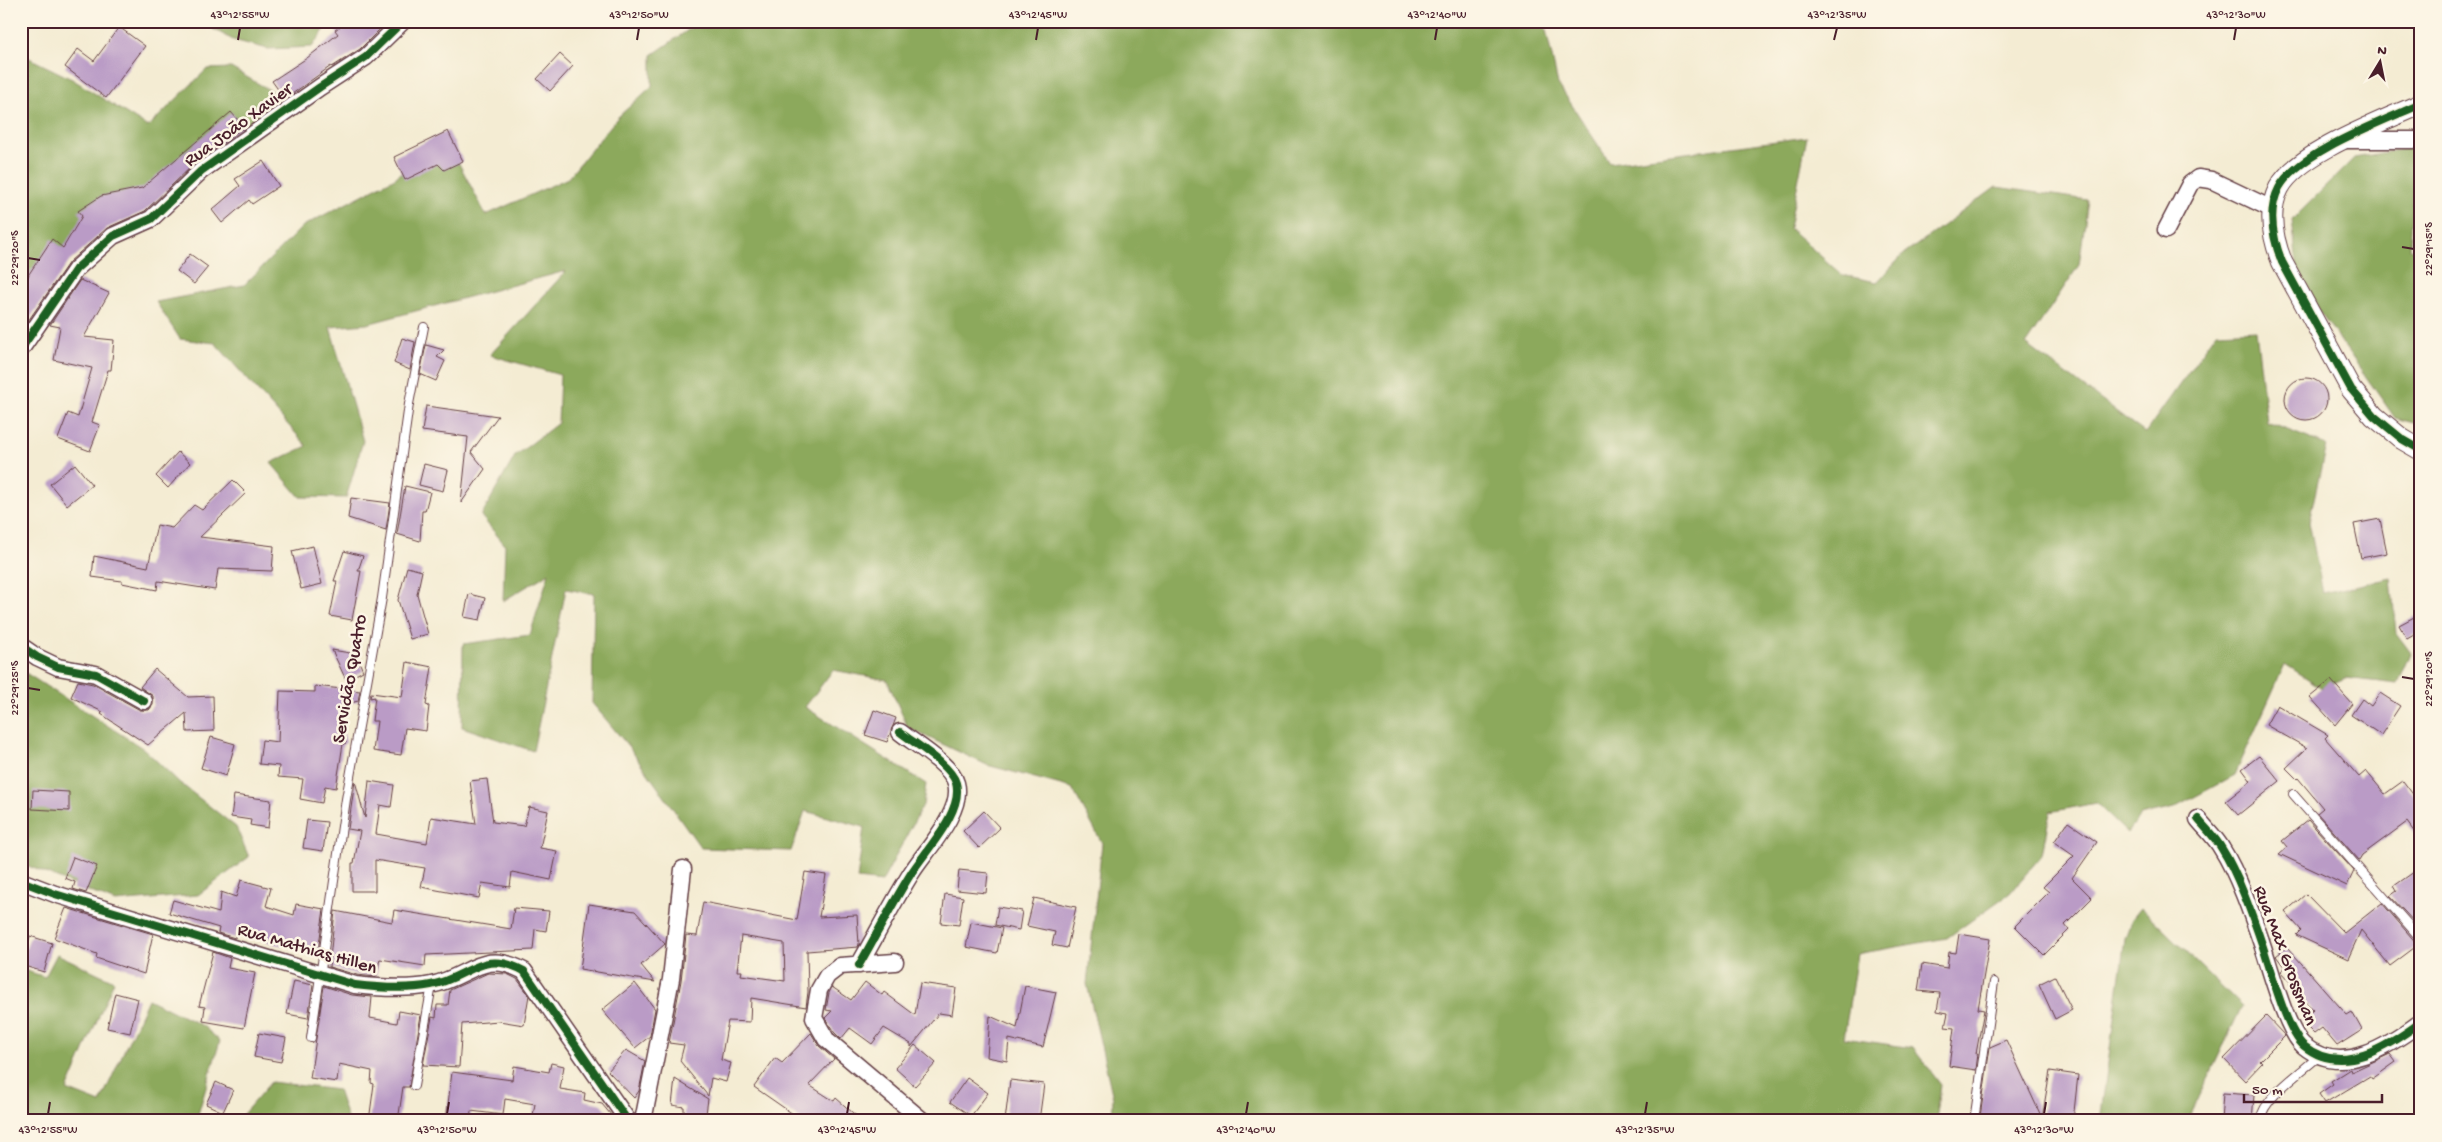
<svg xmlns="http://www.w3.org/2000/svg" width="2442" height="1142" viewBox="0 0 2442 1142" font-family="'Gochi Hand',sans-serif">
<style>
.forest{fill:#8ca95b;stroke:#6b6443}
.building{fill:#ba9bc6;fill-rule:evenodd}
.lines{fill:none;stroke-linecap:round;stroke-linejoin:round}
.service-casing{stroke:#643e44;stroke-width:10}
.minor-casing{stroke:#643e44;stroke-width:19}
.tertiary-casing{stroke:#643e44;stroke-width:22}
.service{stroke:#fff;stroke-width:8}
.minor{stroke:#fff;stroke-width:16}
.tertiary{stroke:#fff;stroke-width:20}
.cycleway-casing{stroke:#fcf5e5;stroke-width:11}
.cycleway{stroke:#1b5e20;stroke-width:8}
.ticks{fill:none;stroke:#4a1f2b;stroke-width:2}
.labels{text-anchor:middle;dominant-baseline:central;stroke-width:5;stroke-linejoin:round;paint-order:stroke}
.street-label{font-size:19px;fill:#4a1f2b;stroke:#fcf5e5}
.neatline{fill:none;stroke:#4a1f2b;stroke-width:2}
.ticks-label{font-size:12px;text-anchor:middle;fill:#4a1f2b}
</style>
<rect width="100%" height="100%" fill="#fcf5e5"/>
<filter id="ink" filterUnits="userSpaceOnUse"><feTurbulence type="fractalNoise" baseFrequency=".02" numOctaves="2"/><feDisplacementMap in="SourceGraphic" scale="10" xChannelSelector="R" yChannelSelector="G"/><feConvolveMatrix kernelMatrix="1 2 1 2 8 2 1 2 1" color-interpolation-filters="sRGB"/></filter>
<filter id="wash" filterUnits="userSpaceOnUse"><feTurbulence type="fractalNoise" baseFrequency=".0096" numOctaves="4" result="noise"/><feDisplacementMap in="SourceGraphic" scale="20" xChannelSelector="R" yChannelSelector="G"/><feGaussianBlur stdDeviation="1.12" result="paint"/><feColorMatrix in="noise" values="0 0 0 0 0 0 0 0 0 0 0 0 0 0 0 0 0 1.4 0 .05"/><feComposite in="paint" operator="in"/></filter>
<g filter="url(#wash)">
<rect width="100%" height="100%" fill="#f4ecd3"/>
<path class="forest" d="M199,21H331L312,47L268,49L233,40Z
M701,21H1544L1558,84L1610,163L1807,137L1789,228L1842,275L1877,282L1903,255L1996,187L2088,200L2079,265L2026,344L2145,433L2217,332L2256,330L2267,422L2326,445L2309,522L2323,593L2391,578L2396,633L2411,653L2398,684L2345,678L2322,688L2285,664L2235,775L2174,808L2140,816L2127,833L2096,803L2050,812L2042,855L2010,893L1947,938L1857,954L1844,1038L1913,1048L1941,1085L1936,1121H1112L1113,1098L1087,984L1102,843L1072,788L987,765L908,728L887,680L833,670L805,707L926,784L923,805L882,882L857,879L864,827L805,811L791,851L701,848L629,747L592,703L594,594L566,589L533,751L462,727L463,644L530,635L549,573L503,601L505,545L481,516L515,456L558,423L560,375L490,355L566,271L367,324L330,327L363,441L346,498L300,497L271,463L307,446L215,343L180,339L156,302L244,285L303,226L395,178L445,137L486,215L568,178L618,117L652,86V55Z
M21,54L72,79L148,127L207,69L231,68L280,96L248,134L193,168L130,198L64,263L21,295Z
M2416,147L2410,249L2421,252V425L2395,418L2299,282L2292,220L2354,158Z
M21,670L144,749L180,783L236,827L249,857L198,895L115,902L21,863Z
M2141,908L2242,1006L2188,1121H2100L2125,938L2132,919Z
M57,954L114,981L67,1090L100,1103L148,999L203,1026L220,1041L196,1121H21V969L45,977Z
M271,1082L338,1090L348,1121H237Z"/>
<g id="blocks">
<path class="building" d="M348,21H388L360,49L332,67L331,66L285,99L272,81L307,58L338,34L335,30Z
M119,27L145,46L106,98L65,67L78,49L94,61Z
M560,54L573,66L550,91L537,79Z
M231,112L244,127L194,164L145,211L107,228L69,262L21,331V296L29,274L52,239L63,248L82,216L78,211L101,196L142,188Z
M448,131L463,161L444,170L438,164L405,180L394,157Z
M263,161L279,186L252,204L249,200L222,223L212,210L240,186L235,179Z
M190,254L208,267L194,284L177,271Z
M80,280L109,293L84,337L114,340L111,370H108L92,422L100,425L90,451L58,439L68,413L78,417L92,368L54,360L60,327L50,325Z
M402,338L415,342L410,370L394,363Z
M426,345L444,350L437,357L445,361L436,381L420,374Z
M2285 399a21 21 0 1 1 42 0a21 21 0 1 1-42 0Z
M426,406L498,416L471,452L485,469L461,503L468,437L422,431Z
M178,452L190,463L168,488L156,476Z
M75,464L92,485L67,505L50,484Z
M424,464L448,470L443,491L419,485Z
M233,480L246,493L200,537L274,546L272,571L218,569L215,590L158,581L157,590L122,583V581L92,577L94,556L148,567L157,525L172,528L194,505L202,510Z
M405,486L430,492L425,511H422L420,541L397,534Z
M351,498L390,503L386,530L348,518Z
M2380,519L2387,553L2361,558L2354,524Z
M313,546L322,584L301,589L292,551Z
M344,551L363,556L358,571H361L352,620L330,616L337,581H334Z
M407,567L422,571L417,594L428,634L410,639L398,600Z
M469,594L485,598L480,620L464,617Z
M2416,616L2421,624V631L2407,639L2399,625Z
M332,650L356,654L363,671L346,680Z
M407,662L432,667L426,705L429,706L426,731L405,728L401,755L373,751L377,721H372L375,697L370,698L371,693L402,697Z
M155,669L188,697L213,696L214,731L187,732L186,713L148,745L101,714L103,712L71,697L78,681L93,684L140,710H149L153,705V696L140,687Z
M2331,680L2352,704L2335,725L2310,697Z
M315,686L360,691L358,701L337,707L346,743L343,744L336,788L325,786L322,803L300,799L303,779L278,777L279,766L259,764L262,740L278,742L280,691L315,692Z
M2380,693L2400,706L2381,735L2351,715L2362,699L2371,706Z
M2277,705L2328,735L2325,738L2359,777L2366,771L2385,794L2403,781L2415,797L2421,792V841L2407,822L2362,855L2359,860L2317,813L2323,808L2298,778L2297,779L2286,768L2307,748L2266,725Z
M874,710L896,718L887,742L865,735Z
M211,737L235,744L226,776L201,768Z
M2259,756L2280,781L2238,815L2226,801L2251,781L2242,769Z
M487,779L493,822L524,826L529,807L548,811L540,848L557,851L551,880L512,872L510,887L482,883L479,898L421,887L425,868L375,860V891H352V863H354L360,831L348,829L355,781L365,818L369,781L394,785L391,807L380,805L376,834L427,843L431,817L476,824L470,781Z
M33,790L69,792V811L32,809Z
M234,795L271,800L268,828L250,825L251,820L231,817Z
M984,811L1000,828L979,848L963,831Z
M307,820L327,822L323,851L303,848Z
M2308,820L2354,871L2347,886L2279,854L2287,847L2282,841Z
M2068,822L2097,842L2072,878L2092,898L2065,925L2069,930L2044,955L2015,926L2049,892L2043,887L2074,856L2054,842Z
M73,857L97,866L86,893L73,889L75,882L65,878Z
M2421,867V922L2417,925L2390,896L2397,891L2394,886Z
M959,870L988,873L986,893L957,890Z
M805,872L826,875L819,917L857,915L859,944L858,947L807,951L808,992L806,1007L751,998L750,1022L728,1021L721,1060L731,1063L726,1082L711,1078L708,1096L680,1061L684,1045L669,1043L681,981L686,935L697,936L703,902L797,920ZM741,936L784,943L785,981L741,975L742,971H737Z
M241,880L271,888L266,906L294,915L296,904L324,909L318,952L275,944L236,932L235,938L218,933L219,928L169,913L173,900L219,913L221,892L236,897Z
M945,894L963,897L959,925L941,923Z
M2306,894L2344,933L2382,903L2418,945L2390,966L2361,930L2348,959L2296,935L2301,930L2285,912Z
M1034,898L1076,907L1067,948L1052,945L1055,932L1027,926Z
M589,904L635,911L665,944L641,965L655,982L580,969Z
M998,907L1022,911L1019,930L995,925Z
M66,908L153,934L144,974L96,958L97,954L54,938Z
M514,908L549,911L546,931L535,929L533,950L426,955L425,966L380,959L376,977L357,975L329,967L335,911L392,922L394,910L511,929Z
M971,922L1002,928L997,953L966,947Z
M1959,934L1990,939L1978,1009L1984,1010L1976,1054L1978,1053L1976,1070L1949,1066L1954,1028L1945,1027L1948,1013L1937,1011L1940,993L1918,991L1922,964L1947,968L1949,952L1956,953Z
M30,936L52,943L44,972L21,965Z
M2287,947L2347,1015L2352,1012L2362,1030L2337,1046L2322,1028L2314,1034L2301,1021L2313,1010L2289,984L2291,982L2281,971L2285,968L2276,956Z
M213,952L230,958L228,968L255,973L244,1028L203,1021L205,1007L199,1006Z
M488,973L507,974L517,979L529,995L524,1025L499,1021L462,1024L459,1067L423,1065L432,1017L436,1018L437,1005H448L450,990Z
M2055,976L2072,1010L2055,1019L2039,984Z
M294,981L313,985L308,1018L287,1014Z
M865,982L882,995L884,992L915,1015L920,983L956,988L952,1015L939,1013L911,1047V1044L884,1028L872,1044L850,1028L841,1039L834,1032L825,1018L832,1011L826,1010L829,993L832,987L851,1000Z
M635,983L655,1009L650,1036L635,1048L602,1010Z
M324,986L352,995L372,997L370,1018L397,1023L399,1011L421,1015L409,1087H403L398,1121H369L374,1084L371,1083L372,1071L339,1064L337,1082L310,1078Z
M1025,986L1056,992L1043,1047L1009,1039L1007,1061L987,1057L990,1016L1017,1028Z
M115,993L138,999L130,1033L107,1028Z
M2266,1016L2285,1036L2260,1061L2262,1063L2245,1081L2224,1059Z
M259,1033L286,1038L281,1062L254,1057Z
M811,1033L819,1046L834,1059L809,1085L834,1101L836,1098L862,1121H803L754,1087L775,1058L782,1063Z
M2006,1040L2042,1118L2050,1071L2078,1075L2073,1121H1998L1980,1117L1990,1047Z
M915,1045L936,1063L915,1086L895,1068Z
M626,1050L645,1061L639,1091L634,1098L608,1071Z
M2390,1054L2396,1062L2372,1079L2370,1076L2325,1103L2319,1094L2333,1084L2331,1081L2350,1069L2351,1072Z
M551,1063L564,1066L560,1089L585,1093L584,1100L602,1104L616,1121H532L535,1104L505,1099L503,1115L471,1111L470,1121L446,1120L452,1072L512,1080L514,1066L549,1072Z
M967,1078L988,1093L971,1116L950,1102Z
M675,1079L708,1099L705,1121H684V1107L672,1105Z
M1010,1080L1044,1084L1039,1121H1005Z
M216,1082L233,1090L223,1112L206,1104Z
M2223,1093L2254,1095L2252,1121H2221Z"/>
</g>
</g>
<g filter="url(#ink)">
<use href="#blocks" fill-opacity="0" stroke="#643e44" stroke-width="1"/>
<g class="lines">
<g class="service-casing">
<path id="service" d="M2293,794L2421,939
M311,1038L346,799L382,598L409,404L424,327
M414,1086L432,985
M1974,1121L1994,982
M2260,1121C2263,1097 2302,1072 2320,1055"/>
</g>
<g class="minor-casing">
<path id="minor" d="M2342,140H2421
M2166,230L2190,184L2198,178L2211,180L2272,209
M21,349L76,269L113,236L151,219L201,171L320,87L366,57L403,21
M21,646L37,657L58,667L96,674L144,701
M2198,819C2206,829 2216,838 2222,849C2238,874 2252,915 2262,944C2270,967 2286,1031 2304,1046C2342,1077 2389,1046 2421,1022
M21,881L55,894L355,985C380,988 406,990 431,985C469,978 482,948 524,971L628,1121
M895,962L840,966L827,976L819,990L814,1018L826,1039L923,1121
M859,965C877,934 893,902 912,872C926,850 964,811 956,783C951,765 915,744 900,732
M643,1121L671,979L683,869"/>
</g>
<g class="tertiary-casing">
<path id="tertiary" d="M2421,104C2384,121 2298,152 2279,188C2267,211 2273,239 2282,262L2351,389L2374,416L2402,439L2421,450"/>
</g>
<use href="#service" class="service"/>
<use href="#minor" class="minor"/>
<use href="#tertiary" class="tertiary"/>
<g class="cycleway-casing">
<path id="cycleway" d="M2421,104C2384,121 2298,152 2279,188C2267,211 2273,239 2282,262L2351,389L2374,416L2402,439L2421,450
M21,349L76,269L113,236L151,219L201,171L320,87L366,57L403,21
M21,646L37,657L58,667L96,674L144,701
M2198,819C2206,829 2216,838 2222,849C2238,874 2252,915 2262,944C2270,967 2286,1031 2304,1046C2342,1077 2389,1046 2421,1022
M21,881L55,894L355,985C380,988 406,990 431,985C469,978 482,948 524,971L628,1121
M859,965C877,934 893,902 912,872C926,850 964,811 956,783C951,765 915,744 900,732"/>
</g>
<use href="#cycleway" class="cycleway"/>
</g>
</g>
<path class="ticks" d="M238,40L240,28M637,40L639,28M1036,40L1038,28M1435,40L1437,28M1834,40L1837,28M2234,40L2236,28M2402,247L2414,249M28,258L40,260M2402,677L2414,679M28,688L40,690M48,1114L50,1102M447,1114L449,1102M847,1114L849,1102M1246,1114L1248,1102M1645,1114L1647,1102M2044,1114L2046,1102"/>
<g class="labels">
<g class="street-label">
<text transform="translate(239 126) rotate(-36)">Rua João Xavier</text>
<text transform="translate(351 679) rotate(-80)">Servidão Quatro</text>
<text transform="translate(307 950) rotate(16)">Rua Mathias Hillen</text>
<text transform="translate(2284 956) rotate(69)">Rua Max Grossman</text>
</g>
</g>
<rect width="2442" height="1142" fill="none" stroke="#fcf5e5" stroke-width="55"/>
<g transform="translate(2380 62) rotate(10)" stroke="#fcf5e5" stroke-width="4" paint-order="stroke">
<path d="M0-4L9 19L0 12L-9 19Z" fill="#4a1f2b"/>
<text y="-8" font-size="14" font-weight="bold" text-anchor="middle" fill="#4a1f2b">N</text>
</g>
<path d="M2244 1094v8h138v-8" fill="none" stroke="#4a1f2b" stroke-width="2.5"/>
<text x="2252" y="1094" font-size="15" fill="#4a1f2b" stroke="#fcf5e5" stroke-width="4" paint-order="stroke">50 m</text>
<rect x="28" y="28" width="2386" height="1086" class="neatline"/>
<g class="ticks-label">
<text x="240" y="18">43°12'55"W</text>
<text x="639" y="18">43°12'50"W</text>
<text x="1038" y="18">43°12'45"W</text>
<text x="1437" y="18">43°12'40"W</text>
<text x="1837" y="18">43°12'35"W</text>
<text x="2236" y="18">43°12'30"W</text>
<text transform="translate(2428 249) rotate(-90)" y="4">22°29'15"S</text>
<text transform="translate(14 258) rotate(-90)" y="4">22°29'20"S</text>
<text transform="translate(2428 679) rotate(-90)" y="4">22°29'20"S</text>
<text transform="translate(14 688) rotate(-90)" y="4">22°29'25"S</text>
<text x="48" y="1133">43°12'55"W</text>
<text x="447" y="1133">43°12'50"W</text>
<text x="847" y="1133">43°12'45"W</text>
<text x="1246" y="1133">43°12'40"W</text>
<text x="1645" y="1133">43°12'35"W</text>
<text x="2044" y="1133">43°12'30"W</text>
</g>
</svg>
